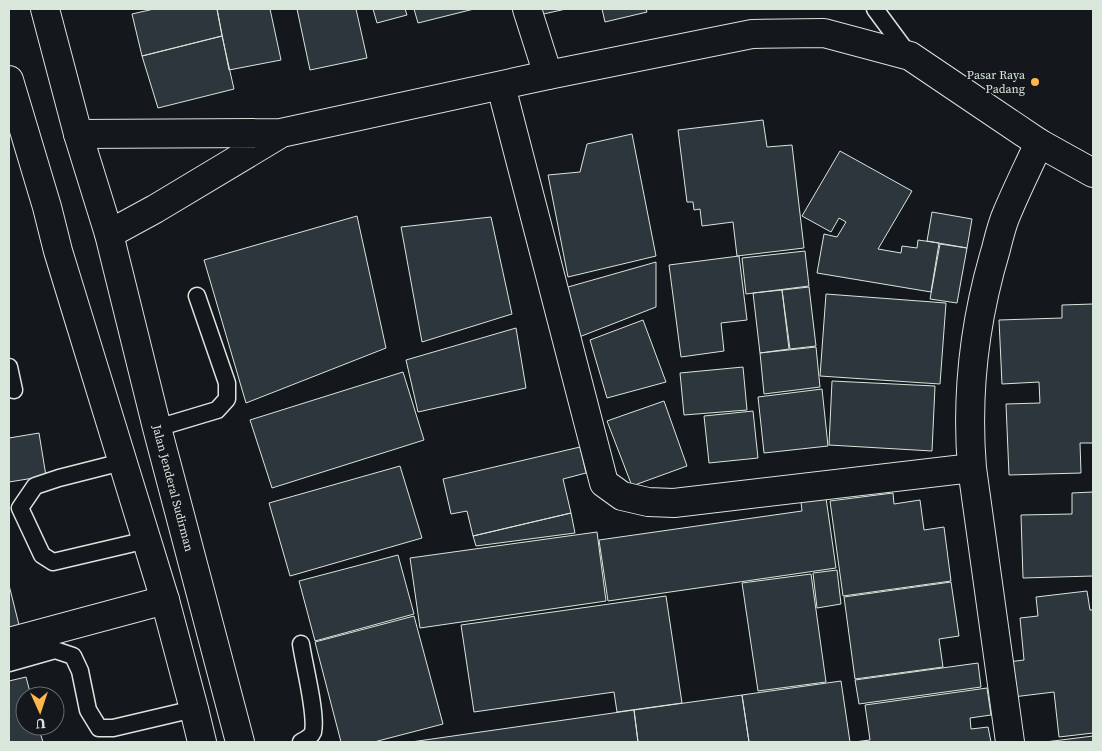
<svg xmlns="http://www.w3.org/2000/svg" width="1102" height="751" viewBox="0 0 1102 751" font-family="'Source Serif 4',serif">
<style>
.building{fill:#2c363c;stroke:#d8e6dc}
.lines{fill:none;stroke-linecap:round;stroke-linejoin:round}
.lane-casing{stroke:#d8e6dc;stroke-width:19}
.street-casing{stroke:#d8e6dc;stroke-width:30}
.secondary-casing{stroke:#d8e6dc;stroke-width:30}
.primary-casing{stroke:#d8e6dc;stroke-width:30}
.lane{stroke:#14181c;stroke-width:16}
.street{stroke:#14181c;stroke-width:28}
.secondary{stroke:#14181c;stroke-width:28}
.primary{stroke:#14181c;stroke-width:28}
.poi-dot{fill:#ffb74d;stroke:#14181c;stroke-width:2}
.labels{text-anchor:middle;dominant-baseline:central;stroke-width:4;stroke-linejoin:round;paint-order:stroke}
.poi-label{font-size:12px;fill:#d8e6dc;stroke:#14181c;text-anchor:end}
.street-label{font-size:12px;fill:#d8e6dc;stroke:#14181c}
</style>
<rect width="100%" height="100%" fill="#14181c"/>
<path class="building" d="M154,9H217L222,36L142,56L132,14Z
M217,9H270L281,60L229,70Z
M297,9H356L367,58L310,70Z
M373,9H405L407,15L377,23Z
M414,9H474L418,23Z
M537,9H566L539,15Z
M602,9H646L647,12L605,22Z
M222,36L234,89L158,108L142,56Z
M763,120L767,147L792,145L804,248L737,256L733,222L702,226L700,209L694,210L693,202H687L678,130Z
M632,134L656,256L568,277L548,175L580,172L587,144Z
M840,151L912,191L878,249L901,253L902,246L917,248L918,240L939,243L931,292L817,273L824,234L837,237L846,222L839,218L831,232L802,216Z
M932,212L972,219L967,248L927,241Z
M357,216L386,348L246,403L204,260Z
M491,217L512,314L422,342L401,227Z
M940,244L967,248L957,303L930,299Z
M805,251L809,286L746,294L742,258Z
M739,256L747,320L721,323L724,351L681,357L669,265Z
M656,262V307L574,339L561,289Z
M809,287L816,346L790,349L782,290Z
M782,290L789,349L760,353L753,293Z
M826,294L946,303L940,384L820,376Z
M1093,304V443H1080L1081,473L1009,475L1006,404L1040,403L1039,382L1002,384L999,320L1062,318V305Z
M643,320L666,382L607,398L590,340Z
M516,328L526,388L418,412L406,360Z
M816,347L820,387L764,394L760,353Z
M743,367L747,410L684,415L680,373Z
M403,372L424,440L272,488L250,420Z
M832,381L935,386L932,451L829,445Z
M822,389L828,446L764,453L758,397Z
M664,401L687,466L632,486L607,421Z
M753,411L758,458L709,463L704,416Z
M39,433L46,476L9,482V438Z
M580,447L586,473L563,479L571,513L473,536L467,511L451,514L443,479Z
M400,466L422,538L290,576L269,503Z
M1093,492V576L1023,578L1021,515L1072,514V493Z
M893,493L894,504L920,500L924,530L944,527L951,581L843,596L830,501Z
M826,498L836,568L608,601L599,540L802,511L801,502Z
M571,513L575,533L476,546L473,536Z
M597,532L606,601L420,628L410,558Z
M398,555L414,614L315,641L299,581Z
M837,570L841,604L817,608L813,573Z
M811,574L826,682L758,691L742,583Z
M951,582L959,636L939,639L943,667L855,679L844,597Z
M9,585L20,629L9,631Z
M1087,591L1090,610H1093V733L1059,737L1054,692L1013,697L1008,662L1024,660L1020,618L1038,616L1036,597Z
M666,596L682,703L617,712L614,692L474,712L461,625Z
M414,616L443,724L374,742H341L315,642Z
M978,663L981,687L859,704L855,680Z
M26,677L31,696H25V726H38L43,742H9V681Z
M841,681L850,742H749L742,695Z
M987,688L991,715L970,718L971,729L988,727L991,742H854L870,740L865,705Z
M742,695L749,742H638L634,710Z
M634,710L638,742H411Z
M1093,736V742H1045Z"/>
<g class="lines">
<g class="lane-casing">
<path id="lane" d="M875,9L909,55
M9,367L14,390
M157,428L217,410L227,399V383L197,296
M122,462L59,478L35,486L20,508L42,555L53,562L147,540
M301,644C304,665 317,714 313,732C311,737 305,740 301,742
M9,663L55,650L73,656L80,671L88,710L99,728H113L194,709"/>
</g>
<g class="street-casing">
<path id="street" d="M527,9L548,75
M501,86L604,483L622,496L648,502L674,503L972,468
M9,642L165,600
M1010,742L972,468C966,395 975,319 996,249C999,237 1002,224 1007,213C1017,189 1028,167 1039,143"/>
</g>
<g class="secondary-casing">
<path id="secondary" d="M78,134L281,133L548,75L752,34L824,33L910,56L1039,143L1093,173
M109,234L155,209L280,134"/>
</g>
<g class="primary-casing">
<g id="primary">
<path id="s1" d="M45,9L78,134L109,234L157,428L240,742"/>
<path d="M9,80L47,207L58,251L165,600L194,709L202,742"/>
</g>
</g>
<use href="#lane" class="lane"/>
<use href="#street" class="street"/>
<use href="#secondary" class="secondary"/>
<use href="#primary" class="primary"/>
</g>
<circle class="poi-dot" cx="1035" cy="82" r="5"/>
<g class="labels">
<g class="poi-label">
<text x="1025" y="75">Pasar Raya<tspan x="1025" dy="14">Padang</tspan></text>
</g>
<g class="street-label">
<text stroke="none"><textPath href="#s1" startOffset="496">Jalan Jenderal Sudirman</textPath></text>
</g>
</g>
<rect width="1102" height="751" fill="none" stroke="#d8e6dc" stroke-width="20"/>
<g transform="translate(40 711) rotate(177)"><circle r="24" fill="#14181c" stroke="#626a69"/>
<path d="M0-4L9 19L0 12L-9 19Z" fill="#ffb74d"/>
<text y="-8" font-size="14" font-weight="bold" text-anchor="middle" fill="#d8e6dc">U</text>
</g>
</svg>
